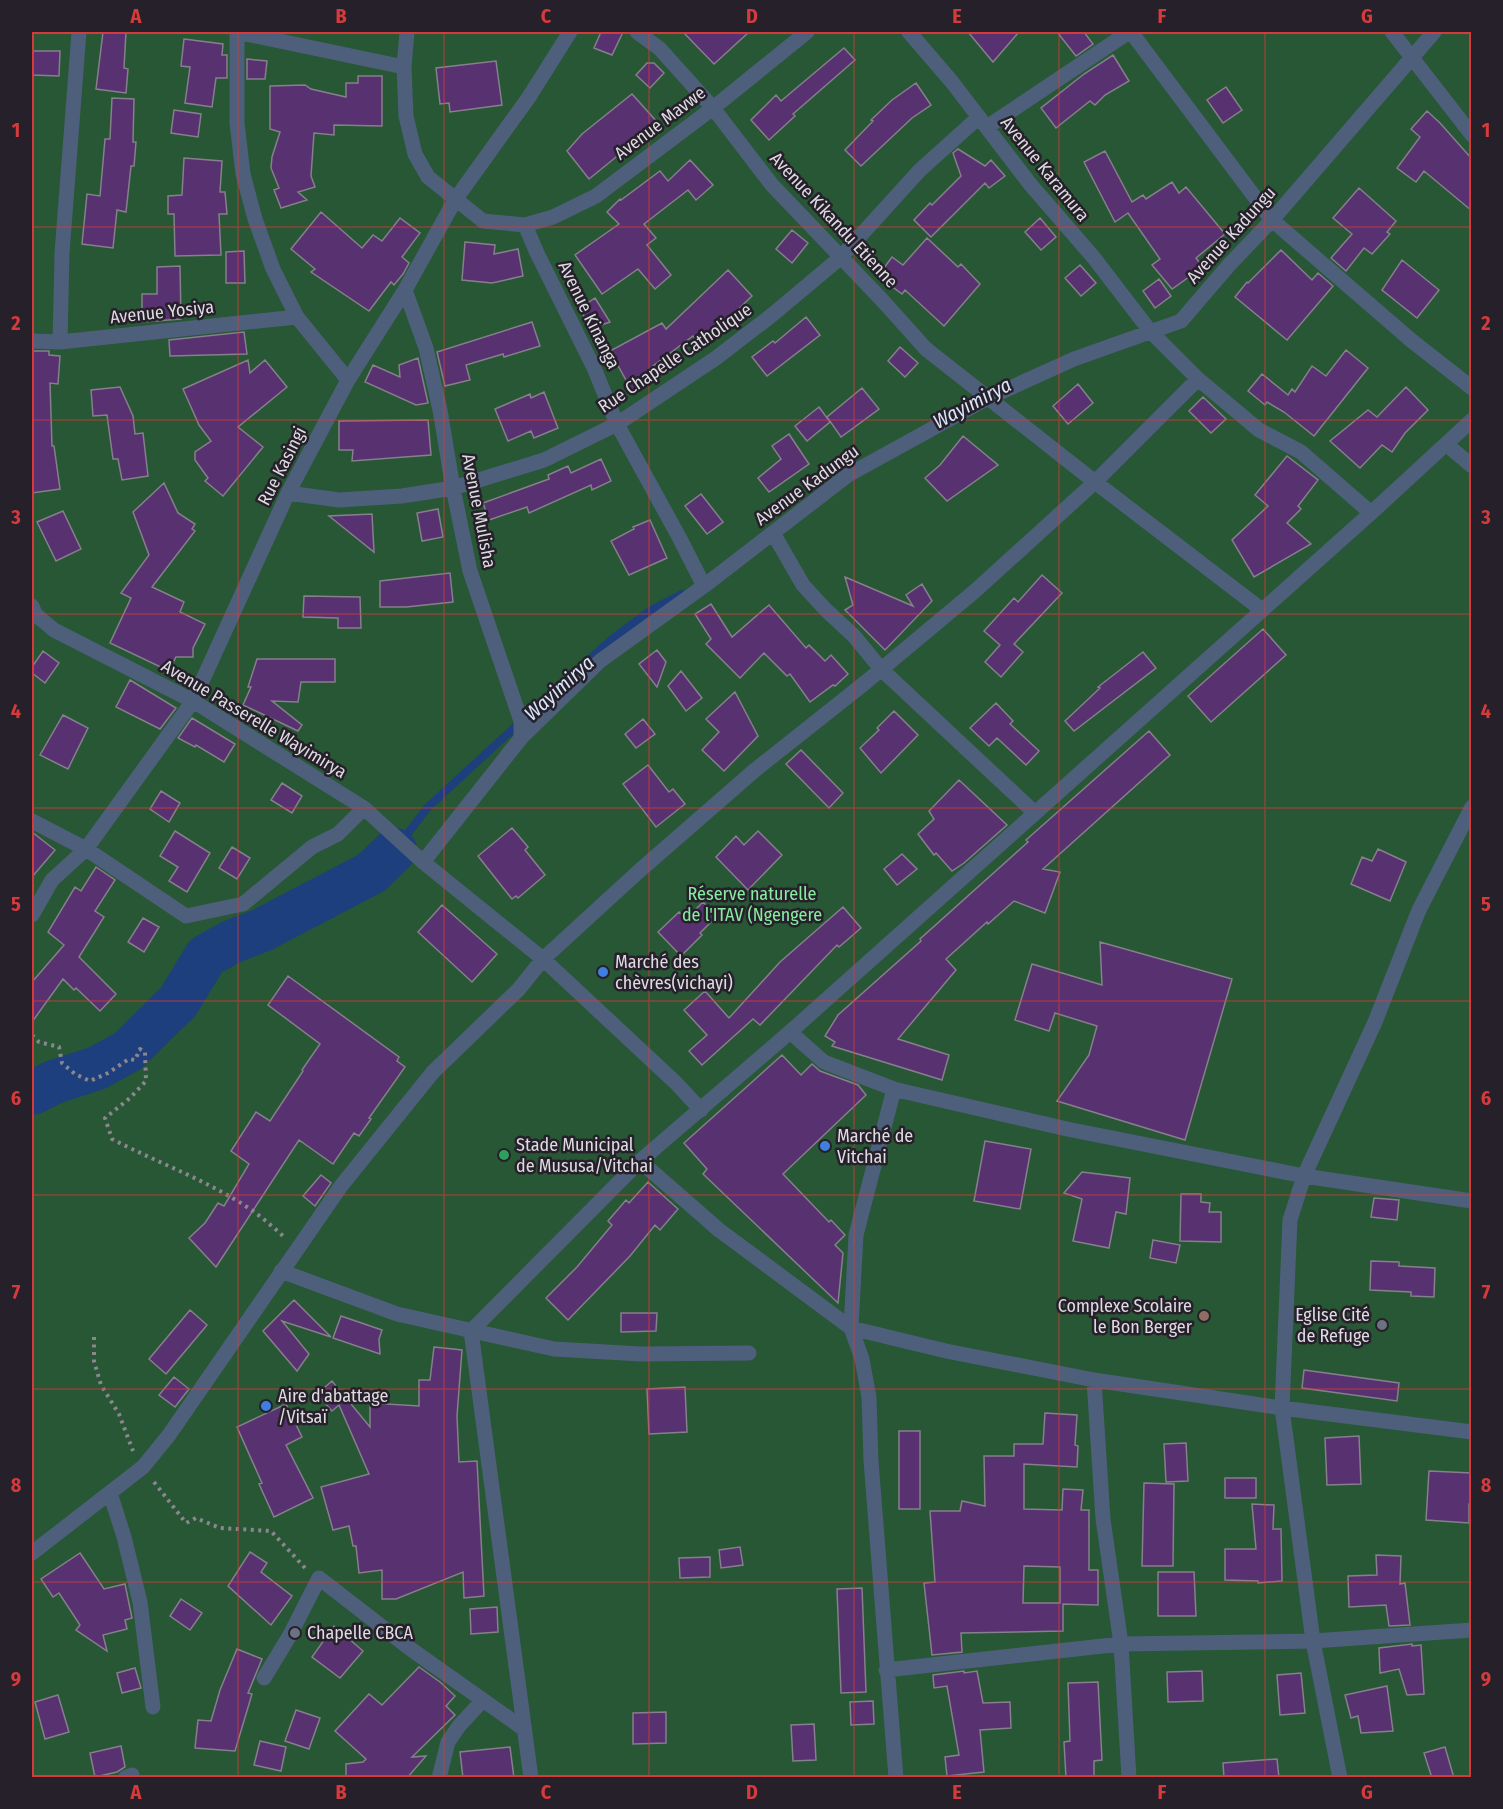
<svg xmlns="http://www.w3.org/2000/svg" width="1503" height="1809" viewBox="0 0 1503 1809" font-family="'Fira Sans Condensed',sans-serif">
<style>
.green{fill:#275734}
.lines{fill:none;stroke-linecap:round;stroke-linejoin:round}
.stream{stroke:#1d3f7d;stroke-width:8}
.river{stroke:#1d3f7d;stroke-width:44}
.building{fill:#583171;stroke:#867f8c;stroke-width:1.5;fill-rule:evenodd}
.path{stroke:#8b868f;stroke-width:4;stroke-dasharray:3 4.5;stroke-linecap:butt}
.minor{stroke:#4d5f7b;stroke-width:15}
.tertiary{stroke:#4d5f7b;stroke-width:15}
.grid{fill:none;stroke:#d73a3b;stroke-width:1.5;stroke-opacity:0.55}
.shop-dot{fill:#3f7fe0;stroke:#26202a;stroke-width:2}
.leisure-dot{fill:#2e9e5b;stroke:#26202a;stroke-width:2}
.education-dot{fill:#8d6e63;stroke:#26202a;stroke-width:2}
.worship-dot{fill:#6b7280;stroke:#26202a;stroke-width:2}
.labels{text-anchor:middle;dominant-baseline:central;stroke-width:5;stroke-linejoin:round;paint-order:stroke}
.street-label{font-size:18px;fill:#dfdbe2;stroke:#26202a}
.park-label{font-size:18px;fill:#87eca0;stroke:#26202a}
.poi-label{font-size:18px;fill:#dfdbe2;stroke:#26202a;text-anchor:start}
.water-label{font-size:20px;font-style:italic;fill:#d9e5f8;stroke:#26202a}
.neatline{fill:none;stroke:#d73a3b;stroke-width:2}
.grid-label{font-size:20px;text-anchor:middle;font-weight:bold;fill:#d73a3b}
</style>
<rect width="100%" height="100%" fill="#302a34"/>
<path class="green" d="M32,32H1471V1777H32Z"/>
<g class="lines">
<path class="stream" d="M395,850L428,807L564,682L611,640L651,610L682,594"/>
<path class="river" d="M32,1093L54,1082L97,1068L128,1051L178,1002L206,956L231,942L262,930L371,873L395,850"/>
</g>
<path class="building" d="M103,32H126L124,68L128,69L126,93L96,89Z
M601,32H623L612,55L594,48Z
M683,32H749L714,64Z
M968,32H1019L993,62Z
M1057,32H1084L1093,44L1076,56Z
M184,39L223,44L222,55H227V78H216L212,107L185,103L190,67L181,66Z
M844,48L855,60L793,114L795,116L769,140L751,120L776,95L781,101Z
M32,51H60L59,76L32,75Z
M1113,55L1129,81L1105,95L1095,105L1090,101L1056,128L1041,108L1084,74Z
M247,59L267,61L265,79H247Z
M496,61L502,105L450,112L449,103L440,104L436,68Z
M647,63H654L664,73L650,88L636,75Z
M358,76H382V126L334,125V135L314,133L311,176L315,187L298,192L307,200L281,208L274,190L279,188L271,168L272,157L280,132L270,129V86L305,85L311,89L346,97V83H358Z
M916,83L931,105L912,118L861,166L845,150L873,121L871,120L892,100Z
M1226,87L1242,110L1223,123L1207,100Z
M632,94L658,123L589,179L567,151L582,134Z
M112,98L134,99L133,142H136L134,166H131L126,212L117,210L113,248L82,244L87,194L100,196L105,139H110Z
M174,110L201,114L198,137L171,133Z
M1427,111L1440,123L1472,159V211L1424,171L1416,182L1397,168L1420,137L1411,129Z
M958,149L985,166L991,160L1005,176L989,188L985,183L931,237L914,220L930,203L932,205L961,176L953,153Z
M1105,151L1132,202L1143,195L1146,199L1172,182L1179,193L1186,187L1225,234L1196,258L1203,267L1172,289L1152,265L1160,259L1128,213L1115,222L1084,162Z
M184,158L222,161L220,192H225L227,214H219L221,255L175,256L174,214H168V196L182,195Z
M690,160L713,185L696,200L688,190L644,224L656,238L647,245L671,275L655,289L638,269L602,294L575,255L619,224L607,212L620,199L621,200L660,171L668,181Z
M1359,188L1396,221L1387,232L1390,234L1372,254L1364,248L1346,271L1331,258L1352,234L1333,218Z
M321,212L362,248L373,235L382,241L400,218L420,233L402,257L409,263L403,274L394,285L391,282L369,311L311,272L315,269L291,249Z
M1040,218L1056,237L1041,250L1025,232Z
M792,230L808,243L792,263L776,249Z
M927,238L958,267L961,264L980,284L944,326L905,290L902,294L878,276L892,257L903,265Z
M465,242L495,245L494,254L518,249L523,276L492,283L462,280Z
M1281,250L1312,280L1318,273L1333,286L1287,340L1235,297L1247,282L1248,283Z
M244,251L245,283H226V252Z
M1402,260L1439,290L1417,318L1382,290Z
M1080,265L1096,283L1081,296L1065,278Z
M180,266L181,319L142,322V294H157V267Z
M728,270L752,296L701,345L693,336L649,369L654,378L632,391L610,351L662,323L666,329Z
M1159,279L1171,296L1155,308L1143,291Z
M595,298L610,322L592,328L579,309Z
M806,317L820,335L767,376L752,357L773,341L775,343Z
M532,322L540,346L504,357L503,354L466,365L470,380L445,386L437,352Z
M244,332L247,354L170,356L169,340Z
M900,347L918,363L905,377L888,361Z
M1346,350L1368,368L1314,436L1284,412L1267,402L1265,405L1248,391L1262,374L1288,395L1292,389L1295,392L1312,366L1326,376Z
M32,351H49V355L60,356L58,384L50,383L52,446H54L60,489L32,493Z
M418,358L428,403L416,405L365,382L373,365L400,377L399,365Z
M248,360L250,373L265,360L287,387L238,427L263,447L223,496L205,481L208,478L195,460V452L211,441L199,425L183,389Z
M1078,384L1093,403L1068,424L1053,406Z
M120,387L133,416L135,434L143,433L148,476L122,480L118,459H113L107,415L93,416L91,390Z
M1406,387L1428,410L1405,433L1392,452L1382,445L1360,468L1330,441L1368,410L1377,417Z
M862,388L879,409L841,437L827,417Z
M544,392L558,428L534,438L531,431L508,441L495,409L530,394L531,398Z
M1203,397L1226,419L1211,433L1189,411Z
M819,407L830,422L807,441L795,426Z
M428,420L431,455L352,461L353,450H339V421Z
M789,434L809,464L769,492L758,478L781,459L772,446Z
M963,436L998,465L947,501L925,478L940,465Z
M1287,456L1318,480L1298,506L1301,509L1287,523L1311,544L1254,577L1232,540L1268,506L1255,495Z
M601,459L611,481L592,490L591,485L529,513L527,507L489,520L483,503L549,479L548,475L568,466L571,473Z
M164,483L178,513L195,524L192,529L195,531L152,587L184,602L180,612L205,624L193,648V657H176L169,671L110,643L131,598L121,593L149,555L133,512Z
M701,494L723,522L707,534L685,506Z
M438,509L443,537L422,541L417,513Z
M63,511L81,549L56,561L37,522Z
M372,514L374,552L329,516Z
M650,520L667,558L629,575L611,541L634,529L633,527Z
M450,573L453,602L406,607H380V581Z
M1042,575L1062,593L1014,644L1023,652L1001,677L985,662L1000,645L984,631L1014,598L1018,602Z
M845,577L913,606L906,595L922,584L932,601L885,650L845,610L853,605Z
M304,596L360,597L361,628H338V618L303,617Z
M711,604L732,637L769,605L806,648L809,645L825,661L831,655L848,674L835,686L833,685L810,702L790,674L787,676L764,653L740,678L706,644L711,639L695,614Z
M1263,629L1286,655L1211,722L1188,696Z
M657,650L666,662L657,687L639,664Z
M43,651L59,663L45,683L32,673V667Z
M1143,652L1156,668L1074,731L1065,721L1100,688L1098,687Z
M257,659H335V682H301L298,702L272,701L302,725L298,731L243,705L251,687H248Z
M681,671L702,698L686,711L668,686Z
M130,680L176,708L160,729L116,707Z
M735,692L758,736L724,771L702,750L719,732L706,719Z
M996,703L1013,721L1010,724L1039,751L1026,765L997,738L989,746L970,728Z
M894,711L918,735L881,773L860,748L879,730L877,728Z
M63,715L88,728L68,769L40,755Z
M192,718L235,744L224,762L196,745L195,747L178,738Z
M643,719L655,734L636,748L625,734Z
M1149,731L1170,755L1043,869L1060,872L1045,913L1014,901L988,924L987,922L946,959L956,970L898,1039L949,1055L942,1080L832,1046L835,1042L825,1036L838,1015L921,941L920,939L1028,842L1026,840Z
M801,750L843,793L829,808L786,764Z
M648,765L669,792L673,789L685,804L656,827L623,784Z
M959,780L1007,825L964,863L952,871L936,853L934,855L918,834L934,819L929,811Z
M282,783L302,796L292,813L271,800Z
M161,791L180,803L169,822L150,809Z
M512,828L528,847L525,850L545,875L518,898L516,896L512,899L478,856Z
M175,831L210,853L187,892L169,881L178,867L160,856Z
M758,831L782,855L748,890L716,857L736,836L744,845Z
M32,832L55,850L32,877Z
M232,847L250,858L237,879L219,868Z
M1378,849L1406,862L1390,901L1351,884L1362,857L1372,861Z
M902,854L917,869L897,885L884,869Z
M96,867L115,880L95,911L104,917L79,957L116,994L100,1011L76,988L74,990L63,979L32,1022V982L64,945L48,932L75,887L81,891Z
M703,902L717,916L700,933L702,935L681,956L658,932L679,912L686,919Z
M442,905L497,954L472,982L418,932Z
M843,907L861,928L839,947L837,945L760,1025L753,1019L702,1065L689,1051L707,1035L684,1010L705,991L729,1018L780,962Z
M143,918L159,927L144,952L128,942Z
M1100,942L1232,979L1185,1140L1057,1101L1089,1055L1097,1026L1055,1013L1049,1031L1015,1020L1032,964L1102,985Z
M288,976L399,1057L397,1061L405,1067L369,1118L371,1119L359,1136L354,1133L333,1164L299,1140L216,1267L189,1238L205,1223L218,1203L224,1206L249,1164L231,1151L256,1112L270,1121L303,1071L302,1070L320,1044L268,1005Z
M782,1055L801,1075L812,1064L820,1071L858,1085L866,1095L783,1174L829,1222L831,1220L845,1235L835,1245L843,1253L838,1303L703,1174L707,1169L684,1143Z
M985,1141L1031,1149L1020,1209L974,1201Z
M1082,1172L1130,1178L1126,1214L1116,1212L1109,1248L1073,1241L1082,1199L1064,1193Z
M321,1175L331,1183L315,1206L303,1196Z
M648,1182L678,1209L660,1230L655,1225L630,1256L568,1320L546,1298L577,1267L612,1225L608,1221L626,1200L629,1203Z
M1181,1194H1201V1202L1210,1203L1209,1212H1221V1242L1180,1241Z
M1374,1198L1399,1200L1397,1220L1371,1217Z
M1153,1240L1180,1245L1176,1263L1150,1258Z
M1371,1261L1399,1262V1266L1435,1268L1434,1297L1411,1296V1292L1370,1290Z
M294,1300L331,1337L282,1321L309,1354L297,1371L263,1331Z
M190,1310L207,1325L166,1374L149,1359Z
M621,1313H657L656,1331L621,1332Z
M341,1316L382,1330L379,1339L380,1354L333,1338Z
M434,1347L462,1350L457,1416L459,1462L477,1461L484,1596L464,1598L463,1572L396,1599H382V1570L359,1573L356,1546H353L349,1526L333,1530L321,1487L369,1474L339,1405L332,1411L317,1394L332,1381L370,1427V1403L419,1406V1380H430Z
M1304,1370L1399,1383L1397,1401L1302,1388Z
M174,1377L189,1389L175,1407L159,1395Z
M685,1387L687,1432L649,1434L647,1389Z
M286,1404L302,1437L286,1445L313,1498L274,1517L259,1484L262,1483L237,1427Z
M1045,1413L1077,1415L1075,1445L1078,1446L1077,1467L1024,1464V1509L1062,1510L1063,1489L1083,1490L1081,1510H1089V1570H1098V1605L1063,1604V1631L961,1633L962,1652L932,1655L924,1583L935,1582L930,1511H960L962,1501L985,1506L984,1456H1014V1444H1043ZM1024,1566L1060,1567V1603H1023Z
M899,1431H920V1509H899Z
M1359,1436L1361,1484L1327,1485L1325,1438Z
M1186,1443L1188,1481L1166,1482L1164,1444Z
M1429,1471L1472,1473V1504H1469V1523L1426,1520Z
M1225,1478H1256V1498H1225Z
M1144,1483L1174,1484L1173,1566H1142Z
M1252,1504L1274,1505L1273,1529H1281L1282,1581L1258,1583V1581L1225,1580V1549H1256Z
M740,1547L743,1565L721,1568L719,1550Z
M250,1552L267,1563L261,1572L292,1596L271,1625L228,1586Z
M80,1553L104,1589L125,1584L132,1618L125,1620L127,1629L103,1635L107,1651L76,1630L80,1625L59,1593L53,1597L41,1579Z
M1376,1555L1401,1556L1400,1584L1405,1583L1410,1625L1389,1626L1386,1605L1349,1607L1348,1576L1377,1575Z
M710,1557V1577L680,1578L679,1558Z
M1158,1572H1194L1196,1616H1158Z
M862,1588L866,1692L841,1693L837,1589Z
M181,1599L202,1613L190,1630L170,1616Z
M497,1607L498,1632L471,1634L470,1609Z
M334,1626L363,1651L340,1678L312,1657Z
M1412,1644V1646L1421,1645L1424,1694L1407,1695L1399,1669L1380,1673L1379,1648Z
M237,1649L262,1659L248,1693L252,1694L235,1751L195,1748L198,1720L211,1721L220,1690Z
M419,1667L440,1682L455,1696L446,1706L455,1715L412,1757L426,1756L407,1778H346V1764L363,1762L366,1759L335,1731L369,1694L382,1705Z
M135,1668L141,1688L122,1693L117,1673Z
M964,1671V1673L977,1671L983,1703L1010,1702L1011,1728L980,1730L984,1772L947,1776L945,1757L959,1755L947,1686L934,1688L933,1675Z
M1202,1671L1203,1701L1168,1702L1167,1672Z
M1301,1673L1305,1713L1280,1715L1277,1675Z
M1098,1682L1102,1760L1094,1761V1778H1066L1064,1742L1070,1741L1068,1683Z
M1387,1686L1393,1731L1361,1733L1358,1716L1351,1718L1345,1695Z
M58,1695L69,1732L45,1739L35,1702Z
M873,1701L874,1724L851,1725L850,1702Z
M296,1710L320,1718L309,1749L285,1741Z
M666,1712V1743L633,1744V1713Z
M814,1724L816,1760L793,1761L791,1725Z
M260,1741L286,1747L281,1771L254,1765Z
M121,1746L125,1767L117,1772L95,1777L90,1753Z
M510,1747L514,1778H463L460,1752Z
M1445,1747L1454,1778H1432L1424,1753Z
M1277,1759L1279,1778H1224L1223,1763Z"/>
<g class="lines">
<path class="path" d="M32,1035L39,1042L59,1047L62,1063L75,1074L90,1081L108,1073L129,1059L135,1060L140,1049L145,1052L146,1081L130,1098L105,1118L112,1139C158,1163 207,1180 250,1209C262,1217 273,1227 283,1236
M94,1337V1361L101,1385L119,1414L133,1451
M154,1482L186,1523L196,1518L220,1528L271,1531L305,1568"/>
<path class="minor" d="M237,32V123L243,174L255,219L273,269L297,317L348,380
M237,32L404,67
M407,32L404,67L406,116L415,154L428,177L483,221L525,225L537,253L594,368L617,424L679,537L704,586
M637,32L660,49L713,108L772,185L882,300L926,349L1095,482L1262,610
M909,32L952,82L1030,184L1094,258L1150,331L1198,379L1259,430L1301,452L1371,513
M1131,32L1272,220L1412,341L1472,388
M1392,32L1472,135
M987,127L1129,32
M525,225L553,217L596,196L713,108L807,32
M405,290L426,348L440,410L453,488L470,571L521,721V738
M32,341L60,342L297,317
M60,342L62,253L79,32
M1447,445L1472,466
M288,493L339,500L402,496L453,488L544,460L617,424L716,358L772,315L840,258L920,170L979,117
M773,533L803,585L826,610L854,636L881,669L1035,813
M32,606L35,614L54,630L193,701L364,808L423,862L543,959L676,1083L701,1110
M32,821L86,849L186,916L243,904L312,847L338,834L364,808
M423,862L521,738L600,661L704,586L848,475L988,398L1074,359L1181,321L1229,265L1272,220L1434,32
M32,915L52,880L86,849L193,701L288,493L348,380L405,290L455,200L529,97L570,32
M790,1032L824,1062L894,1089L906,1092L1067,1129L1304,1176L1472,1201
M894,1089L856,1235L851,1328L946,1351L1094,1380L1282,1408L1472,1432
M640,1161L719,1230L851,1328L862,1359L869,1397L871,1461L896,1778
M281,1271L397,1314L554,1349L641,1354L749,1353
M1094,1380L1103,1519L1121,1644L1129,1778
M110,1493L124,1537L140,1602L153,1707
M32,1553L143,1467L169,1435L341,1186L433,1072L519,989L543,959L638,872L755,770L866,682L975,591L1095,482L1198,379
M886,1670L1121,1644L1313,1641L1472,1630
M264,1678L290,1635L319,1578L412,1650L524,1729
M125,1778L132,1775
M439,1778L448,1742L459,1726L482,1701
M1340,1778L1313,1641L1282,1408L1290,1220L1304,1176L1375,1022L1419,910L1472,807"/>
<path class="tertiary" d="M531,1778L471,1331L640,1161L790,1032L1371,513L1472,420"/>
</g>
<path class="grid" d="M238,32V1778M444,32V1778M649,32V1778M854,32V1778M1059,32V1778M1265,32V1778M32,227H1472M32,420H1472M32,614H1472M32,808H1472M32,1001H1472M32,1195H1472M32,1389H1472M32,1582H1472"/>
<g class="shop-dot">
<circle cx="603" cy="972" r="6"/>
<circle cx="825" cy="1146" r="6"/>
<circle cx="266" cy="1406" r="6"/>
</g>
<circle class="leisure-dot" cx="504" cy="1155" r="6"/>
<circle class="education-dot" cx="1204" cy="1316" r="6"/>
<g class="worship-dot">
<circle cx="1382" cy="1325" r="6"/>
<circle cx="295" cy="1633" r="6"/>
</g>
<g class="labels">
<g class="street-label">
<text transform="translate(660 123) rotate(-37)">Avenue Mavwe</text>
<text transform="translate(1045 169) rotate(51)">Avenue Karamura</text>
<text transform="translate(834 220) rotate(47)">Avenue Kikandu Etienne</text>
<text transform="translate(1231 235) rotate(-48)">Avenue Kadungu</text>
<text transform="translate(162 312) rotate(-6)">Avenue Yosiya</text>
<text transform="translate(589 315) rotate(64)">Avenue Kinanga</text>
<text transform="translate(675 358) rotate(-34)">Rue Chapelle Catholique</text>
<text transform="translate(282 466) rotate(-63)">Rue Kasingi</text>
<text transform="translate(807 485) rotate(-36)">Avenue Kadungu</text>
<text transform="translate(479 511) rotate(79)">Avenue Mulisha</text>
<text transform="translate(254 719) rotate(31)">Avenue Passerelle Wayimirya</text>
</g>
<g class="park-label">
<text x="752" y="894">Réserve naturelle<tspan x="752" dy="21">de l'ITAV (Ngengere</tspan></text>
</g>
<g class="poi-label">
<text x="615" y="962">Marché des<tspan x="615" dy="21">chèvres(vichayi)</tspan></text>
<text x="837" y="1136">Marché de<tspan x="837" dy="21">Vitchai</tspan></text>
<text x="516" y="1145">Stade Municipal<tspan x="516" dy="21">de Mususa/Vitchai</tspan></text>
<text x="1192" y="1306" text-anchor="end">Complexe Scolaire<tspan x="1192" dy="21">le Bon Berger</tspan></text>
<text x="1370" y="1315" text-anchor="end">Eglise Cité<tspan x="1370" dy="21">de Refuge</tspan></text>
<text x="278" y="1396">Aire d'abattage<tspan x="278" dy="21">/Vitsaï</tspan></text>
<text x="307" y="1633">Chapelle CBCA</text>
</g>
<g class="water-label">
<text transform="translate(972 403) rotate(-28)">Wayimirya</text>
<text transform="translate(559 688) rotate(-42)">Wayimirya</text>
</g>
</g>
<rect width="1503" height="1809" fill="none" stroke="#26202a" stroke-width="66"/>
<rect x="33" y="33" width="1437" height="1743" class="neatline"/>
<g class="grid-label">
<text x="136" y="23">A</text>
<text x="341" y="23">B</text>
<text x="546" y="23">C</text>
<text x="752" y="23">D</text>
<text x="957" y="23">E</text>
<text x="1162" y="23">F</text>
<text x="1367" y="23">G</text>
<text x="16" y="137">1</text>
<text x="1486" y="137">1</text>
<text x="16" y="330">2</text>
<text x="1486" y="330">2</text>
<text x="16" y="524">3</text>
<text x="1486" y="524">3</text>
<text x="16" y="718">4</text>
<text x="1486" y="718">4</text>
<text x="16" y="911">5</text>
<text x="1486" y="911">5</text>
<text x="16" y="1105">6</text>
<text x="1486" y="1105">6</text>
<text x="16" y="1299">7</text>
<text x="1486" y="1299">7</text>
<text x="16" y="1492">8</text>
<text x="1486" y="1492">8</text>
<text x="16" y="1686">9</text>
<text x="1486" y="1686">9</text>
<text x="136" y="1799">A</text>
<text x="341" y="1799">B</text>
<text x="546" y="1799">C</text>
<text x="752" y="1799">D</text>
<text x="957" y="1799">E</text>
<text x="1162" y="1799">F</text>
<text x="1367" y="1799">G</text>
</g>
</svg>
